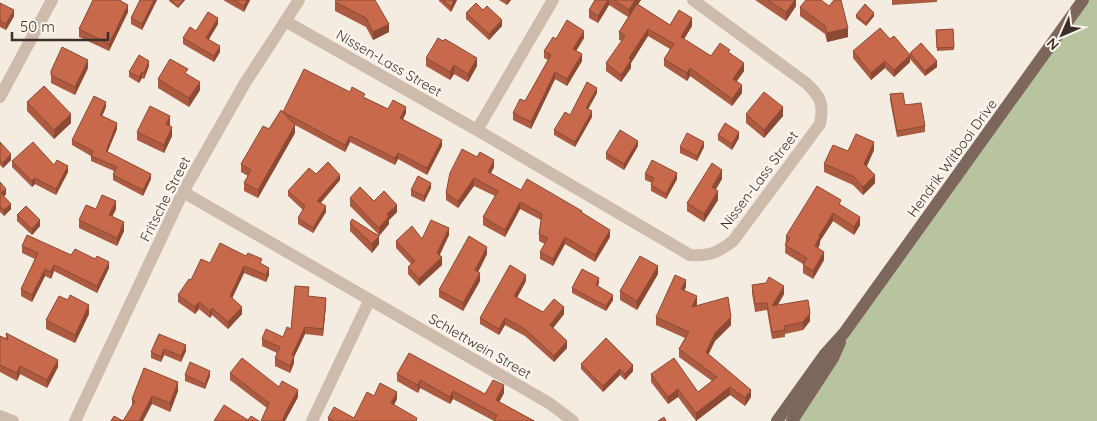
<svg xmlns="http://www.w3.org/2000/svg" width="1097" height="421" viewBox="0 0 1097 421" font-family="Quicksand,sans-serif">
<style>
.green{fill:#b8c4a0}
.lines{fill:none;stroke-linecap:round;stroke-linejoin:round}
.minor{stroke:#cdbbac;stroke-width:12}
.major{stroke:#7d675c;stroke-width:12}
.wall{fill:#ac5a40}
.shaded-wall{fill:#8c4a34}
.building{fill:#c8694b;stroke:#8c4a34}
.labels{text-anchor:middle;dominant-baseline:central;stroke-width:5;stroke-linejoin:round;paint-order:stroke}
.street-label{font-size:14px;fill:#3b302b;stroke:#fbf5ee}
</style>
<rect width="100%" height="100%" fill="#f4ebe1"/>
<path class="green" d="M1083,0H1097V421H792L833,358Z"/>
<g class="lines">
<path class="minor" d="M285,21L477,130L690,255C710,256 717,253 733,241L820,124C824,103 821,97 806,83L693,0
M0,97L52,0
M477,130L553,0
M183,192L549,403L573,421
M0,416L13,421
M75,421L183,192L245,83L299,0
M312,421L369,301"/>
<path class="major" d="M777,421L825,354L844,333L1083,0
M792,421L833,358L840,342"/>
</g>
<path class="wall" d="M93,0H121V1L128,12L109,51L79,37V29Z
M140,0H157L142,30L131,24V18Z
M169,0H185L178,8L169,1Z
M223,0H250L244,12Z
M439,0H457L451,12L439,1Z
M499,0H511L507,5Z
M595,0H641L638,4L670,25L692,26L684,39L711,56L730,53L744,71L737,81L742,93L732,106L690,76L687,81L664,66V59L670,49L648,36L631,63V68L621,82L606,71V63L622,41L619,40V32L628,17L609,5L598,23L589,18V10Z
M755,0H796V6L786,21Z
M892,0H937V2L892,5Z
M335,2L389,24V32L373,40L366,27L335,11Z
M0,3L14,16L6,30L0,27Z
M800,7L848,37L827,42L825,34L800,16Z
M483,10L502,26L489,40L466,19V13Z
M856,15L874,16L866,26L856,18Z
M218,24L209,39L220,52L214,62L183,44V38L196,31Z
M953,29L954,50L937,51L936,30Z
M584,38L576,51L582,61L567,86L555,79L531,129L513,120V113L525,101L548,60L544,58V51L556,39Z
M853,51L910,62L894,77L885,68L871,80L853,58Z
M910,53L937,67L925,76L910,59Z
M426,58L477,66L468,82L454,74L450,80L426,66Z
M149,66L144,79L142,78L139,83L129,77V72Z
M88,68L75,95L51,83V71Z
M188,75L200,90L189,107L158,88V79Z
M350,92L365,98L388,109L406,113L403,119L442,146L427,175L398,159L395,165L350,142L345,152L295,125V133L258,198L244,191V183L248,176L241,172V164L283,112Z
M597,93L588,109L592,117L575,147L554,135V130L570,115Z
M890,94L905,105L925,126V132L897,137L890,100Z
M27,102L71,123L54,139L27,111Z
M106,107L102,116L117,129L107,152L151,179L143,196L113,180V175L114,171L91,161V156L72,145V140Z
M746,114L783,116L764,138L746,123Z
M170,124V126L172,136L164,153L137,140V132Z
M718,135L739,138L732,150L718,140Z
M0,142L11,160L3,168L0,165Z
M638,146L624,170L606,159V153Z
M680,147H704L697,161L680,153Z
M874,150L866,167L875,183L863,195L853,185L824,172V164L848,151Z
M477,157L494,167L491,173L521,190L582,213L610,237L595,262L565,244L553,266L540,259V252L545,244L539,241V234L541,220L520,209L505,237L483,225V217L495,196L474,186L458,208L446,200V193Z
M12,161L54,165L68,172L56,195L35,184L32,187L12,167Z
M316,174L340,180L321,203L326,212L313,233L298,224V218L303,210L288,196V191Z
M645,174L677,179L666,199L651,191V185L652,183L645,180Z
M722,179L715,190L718,200L704,222L687,211V203Z
M0,182L6,194L4,196L11,209L4,216L0,212Z
M431,188L424,202L411,196V190Z
M350,198L374,201L397,212L389,220V224L379,236V244L372,253L350,231V223L379,235L350,206Z
M841,205L860,225L854,235L833,221L820,241V244L818,248L824,260L813,279L803,273V264L785,253L786,236Z
M96,209H116L112,217L124,231L117,246L79,228V220Z
M17,215L40,226L32,235L17,221Z
M449,235L439,255L442,265L419,286L408,274V267L411,264L396,248V241L422,239Z
M22,246L71,255L109,268L97,293L54,271L51,279L45,276L32,302L21,296V289L35,259L22,253Z
M487,254L478,272L480,281L463,311L439,297V290Z
M210,263L262,264L269,275L266,282L244,273L232,298L242,314L228,329L212,315L210,318L199,309L195,314L178,302V295Z
M658,274L637,310L620,300V291Z
M526,281L517,298L543,312L564,314L553,328L567,348L554,362L525,336L505,325L499,335L480,324V318Z
M599,283L598,286L613,300L606,311L572,293V288Z
M766,283L784,294L778,305L810,321L803,330L785,334V337L772,339L767,310L755,312L752,293V285Z
M686,287L684,290L697,304L696,306L731,325L715,341L708,354L751,397L745,406L730,395L696,421L678,397L668,404L651,382V374L698,392L712,381L679,357V349L685,338L656,325V317Z
M309,296L326,305L323,336L305,334L294,357V363L290,373L275,366V358L277,353L262,346V339L283,337L291,329Z
M89,314L75,343L46,329V320Z
M6,333L58,367L47,388L20,374L17,381L0,372V336L6,338Z
M159,334L186,351L181,362L164,355L161,362L151,358V352Z
M581,364L633,371L625,380L620,375L603,392L581,369Z
M230,373L279,387L298,397L285,421L267,408L230,380Z
M397,374L485,394L504,393L499,402L535,421H494L453,399L450,404L420,388L418,393L397,381Z
M185,375L210,376L205,389L185,381Z
M178,391L170,412L152,404L132,406V399Z
M374,396L397,399L394,405L417,421H328V418H354Z"/>
<path class="shaded-wall" d="M154,0H157L142,30V24Z
M183,0H185L178,8V6Z
M247,0H250L244,12V6Z
M454,0H457L451,12V7Z
M507,0H511L507,5Z
M608,0H609V5L598,23V16Z
M635,0H641L629,18V10Z
M795,0H796V6L786,21V12Z
M128,5V12L109,51V44Z
M14,10V16L6,30V24Z
M874,13V16L866,26V23Z
M218,18V24L206,44V38Z
M692,18V26L681,44V37Z
M502,20V26L489,40V34Z
M389,24V32L373,40V32Z
M848,28V37L827,42V33Z
M648,29V36L631,63V68L621,82V75L629,58Z
M584,31V38L573,56V49Z
M220,46V52L214,62V56Z
M582,54V61L567,86V79Z
M910,55V62L894,77V70Z
M477,58V66L468,82V74Z
M88,60V68L75,95V87Z
M149,61V66L144,79V73Z
M885,61V68L871,80V73Z
M937,61V67L925,76V71Z
M744,63V71L733,86V79Z
M454,65V74L450,80V72Z
M690,68V76L687,81V73Z
M142,72V78L139,83V77Z
M555,72V79L531,129V122Z
M200,82V90L189,107V98Z
M742,85V93L732,106V99Z
M597,88V93L586,113V108Z
M106,102V107L100,121V115Z
M406,107V113L400,125V118Z
M783,107V116L764,138V130Z
M592,111V117L575,147V142Z
M71,114V123L54,139V130Z
M170,116V124L166,133V124Z
M117,123V129L106,156V151Z
M295,125V133L258,198V190Z
M172,127V136L164,153V145Z
M739,132V138L732,150V144Z
M350,136V142L345,152V145Z
M442,140V146L427,175V168Z
M638,141V146L624,170V164Z
M704,142V147L697,161V156Z
M874,142V150L864,173V164Z
M398,153V159L395,165V158Z
M11,154V160L3,168V163Z
M494,160V167L488,179V172Z
M68,166V172L56,195V189Z
M722,170V179L712,196V187Z
M677,173V179L666,199V194Z
M151,174V179L143,196V190Z
M340,175V180L317,206V201Z
M875,175V183L863,195V187Z
M35,178V184L32,187V181Z
M474,178V186L458,208V201Z
M431,183V188L424,202V196Z
M6,189V194L1,199V193Z
M718,191V200L704,222V214Z
M116,201V209L109,223V215Z
M520,202V209L505,237V230Z
M11,204V209L4,216V210Z
M397,205V212L389,220V224L379,236V228L387,214Z
M326,206V212L313,233V228Z
M833,213V221L820,241V244L815,254V246L819,236Z
M860,217V225L854,235V227Z
M40,220V226L32,235V229Z
M124,222V231L117,246V238Z
M449,228V235L437,261V253Z
M610,230V237L595,262V255Z
M379,236V244L372,253V244Z
M565,237V244L553,266V259Z
M487,247V254L475,278V270Z
M824,252V260L813,279V271Z
M442,257V265L419,286V279Z
M109,262V268L97,293V286Z
M54,265V271L51,279V272Z
M244,266V273L230,303V296Z
M658,266V274L637,310V301Z
M269,268V275L266,282V275Z
M45,269V276L32,302V295Z
M480,273V281L463,311V303Z
M526,275V281L514,303V296Z
M599,278V283L596,290V285Z
M686,280V287L681,297V289Z
M784,286V294L772,314V306Z
M613,295V300L606,311V306Z
M697,296V304L692,315V307Z
M326,298V305L323,336V329Z
M199,302V309L195,314V307Z
M89,305V314L75,343V335Z
M242,307V314L228,329V322Z
M564,307V314L550,332V325Z
M212,308V315L210,318V311Z
M810,313V321L803,330V322Z
M731,317V325L715,341L706,360V352L715,333Z
M505,318V325L499,335V329Z
M305,327V334L294,357V363L290,373V366L292,355Z
M567,341V348L554,362V356Z
M186,345V351L181,362V356Z
M164,349V355L161,362V357Z
M58,360V367L47,388V380Z
M633,365V371L625,380V374Z
M20,366V374L17,381V373Z
M620,369V375L603,392V386Z
M210,371V376L205,389V384Z
M420,380V388L418,393V385Z
M178,382V391L170,412V403Z
M504,385V393L496,408V400Z
M730,387V395L696,421V413Z
M678,389V397L668,404V397Z
M298,390V397L285,421H282L286,412Z
M751,390V397L745,406V398Z
M453,391V399L450,404V397Z
M397,392V399L391,410V403Z
M152,396V404L143,421H139Z"/>
<path class="building" d="M93,0H119L128,5L109,44L79,29Z
M140,0H154L142,24L131,18Z
M171,0H183L178,6Z
M233,0H247L244,6Z
M336,0H375L389,24L373,32L366,18L335,2Z
M443,0H454L451,7Z
M595,0H608L598,16L589,10Z
M614,0H635L629,10Z
M768,0H795L786,12Z
M806,0H821L829,6L834,0H841L848,28L827,33L825,26L800,7Z
M0,3L14,10L6,24L0,21Z
M476,3L483,10L487,6L502,20L489,34L466,13Z
M637,4L670,25L679,10L692,18L681,37L711,56L720,43L730,50L728,52L744,63L733,79L742,85L732,99L690,68L687,73L664,59L674,44L648,29L629,58L631,60L621,75L606,63L625,36L619,32Z
M865,4L874,13L866,23L856,15Z
M208,12L218,18L206,38L220,46L214,56L183,38L190,27L196,31Z
M567,20L584,31L573,49L582,54L567,79L555,72L531,122L513,113L520,99L525,101L551,55L544,51L553,37L556,39Z
M880,28L890,39L894,36L910,55L894,70L885,61L871,73L853,51Z
M953,29L954,47L937,48L936,30Z
M438,38L443,41L445,39L477,58L468,74L454,65L450,72L426,58Z
M921,43L937,61L925,71L910,53Z
M62,47L88,60L75,87L51,75V71Z
M139,55L149,61L144,73L142,72L139,77L129,72Z
M170,59L188,69L185,73L200,82L189,98L158,79Z
M304,69L350,92L352,87L365,94L363,97L388,109L393,100L406,107L400,118L442,140L427,168L398,153L395,158L350,136L345,145L283,112Z
M587,82L597,88L586,108L592,111L575,142L554,130L565,112L570,115Z
M44,86L71,114L54,130L27,102Z
M764,92L783,107L764,130L746,114Z
M903,93L905,105L921,103L925,126L897,131L890,94Z
M94,96L106,102L100,115L117,123L106,151L151,174L143,190L113,175L117,167L91,156L93,151L72,140Z
M150,106L170,116L166,124L172,127L164,145L137,132Z
M281,110L295,125L258,190L244,183L251,170L241,164L263,126L269,129Z
M725,123L739,132L732,144L718,135Z
M620,130L638,141L624,164L606,153Z
M687,133L704,142L697,156L680,147Z
M856,134L874,142L864,164L875,175L863,187L853,176L824,164L833,145L848,151Z
M0,142L11,154L3,163L0,160Z
M33,142L54,165L57,160L68,166L56,189L35,178L32,181L12,161Z
M462,149L477,157L480,152L494,160L488,172L521,190L527,179L582,211L581,212L610,230L595,255L565,237L553,259L540,252L548,238L539,234L542,214L520,202L505,230L483,217L498,191L474,178L458,201L446,193L450,173Z
M652,160L677,173L666,194L651,185L654,178L645,174Z
M328,162L340,175L317,201L326,206L313,228L298,218L305,206L288,191L309,168L316,174Z
M712,163L722,170L712,187L718,191L704,214L687,203Z
M418,176L431,183L424,196L411,190Z
M0,182L6,189L1,193L11,204L4,210L0,206Z
M817,186L841,200L839,204L860,217L854,227L833,213L819,236H820L815,246L824,252L813,271L803,265L807,258L785,245L790,238L786,236Z
M360,187L374,201L384,191L397,205L387,214L389,216L379,228L350,198Z
M102,195L116,201L109,215L124,222L117,238L79,220L86,205L96,209Z
M26,206L40,220L32,229L17,215Z
M352,219L379,236L372,244L350,223Z
M431,220L449,228L437,253L442,257L419,279L408,267L415,261L396,241L412,226L422,239Z
M27,235L71,255L75,249L95,259L97,256L109,262L97,286L54,265L51,272L45,269L32,295L21,289L38,253L22,246Z
M469,236L487,247L475,270L480,273L463,303L439,290Z
M220,243L246,256L248,253L262,259L260,263L269,268L266,275L244,266L230,296L242,307L228,322L212,308L210,311L199,302L195,307L178,295L189,279L191,280L201,259L210,263Z
M640,256L658,266L637,301L620,291Z
M510,265L526,275L514,296L543,312L554,299L564,307L550,325L567,341L554,356L525,329L505,318L499,329L480,318Z
M582,269L599,278L596,285L613,295L606,306L572,288Z
M675,275L686,280L681,289L697,296L692,307L728,297L731,317L715,333L706,352L751,390L745,398L730,387L696,413L678,389L668,397L651,374L674,358L698,392L717,377L679,349L689,332L656,317Z
M769,277L784,286L772,306L808,300L810,313L803,322L784,326L785,330L772,332L767,303L755,304L752,285L766,283Z
M295,286L309,287L308,296L326,298L323,329L305,327L292,355L294,356L290,366L275,358L280,347L262,339L266,329L283,337L287,327L291,329Z
M70,295L89,305L75,335L46,320L59,296L68,300Z
M6,333L58,360L47,380L20,366L17,373L0,365V336L8,340Z
M159,334L186,345L181,356L164,349L161,357L151,352Z
M606,338L633,365L625,374L620,369L603,386L581,364Z
M409,353L485,394L493,380L504,385L496,400L534,421H494L497,415L453,391L450,397L420,380L418,385L397,374Z
M242,358L279,387L282,381L298,390L286,412L282,421H261L269,403L230,373Z
M190,362L210,371L205,384L185,375Z
M144,368L178,382L170,403L152,396L139,421H123L135,401L132,399Z
M380,383L397,392L391,403L417,418L416,421H334L328,418L334,407L354,418L367,392L374,396Z
M224,405L248,420L251,416L259,421H214Z
M114,416L123,421H111Z
M664,417L666,421H658Z"/>
<g class="labels">
<g class="street-label">
<text transform="translate(389 63) rotate(30)">Nissen-Lass Street</text>
<text transform="translate(952 158) rotate(-54)">Hendrik Witbooi Drive</text>
<text transform="translate(759 180) rotate(-53)">Nissen-Lass Street</text>
<text transform="translate(165 199) rotate(-63)">Fritsche Street</text>
<text transform="translate(480 346) rotate(30)">Schlettwein Street</text>
</g>
</g>
<g transform="translate(1062 35) rotate(225)" stroke="#fbf5ee" stroke-width="4" paint-order="stroke">
<path d="M0-4L9 19L0 12L-9 19Z" fill="#3b302b"/>
<text y="-8" font-size="14" font-weight="bold" text-anchor="middle" fill="#3b302b">N</text>
</g>
<path d="M12 32v8h96v-8" fill="none" stroke="#3b302b" stroke-width="2.5"/>
<text x="20" y="32" font-size="15" fill="#3b302b" stroke="#fbf5ee" stroke-width="4" paint-order="stroke">50 m</text>
</svg>
